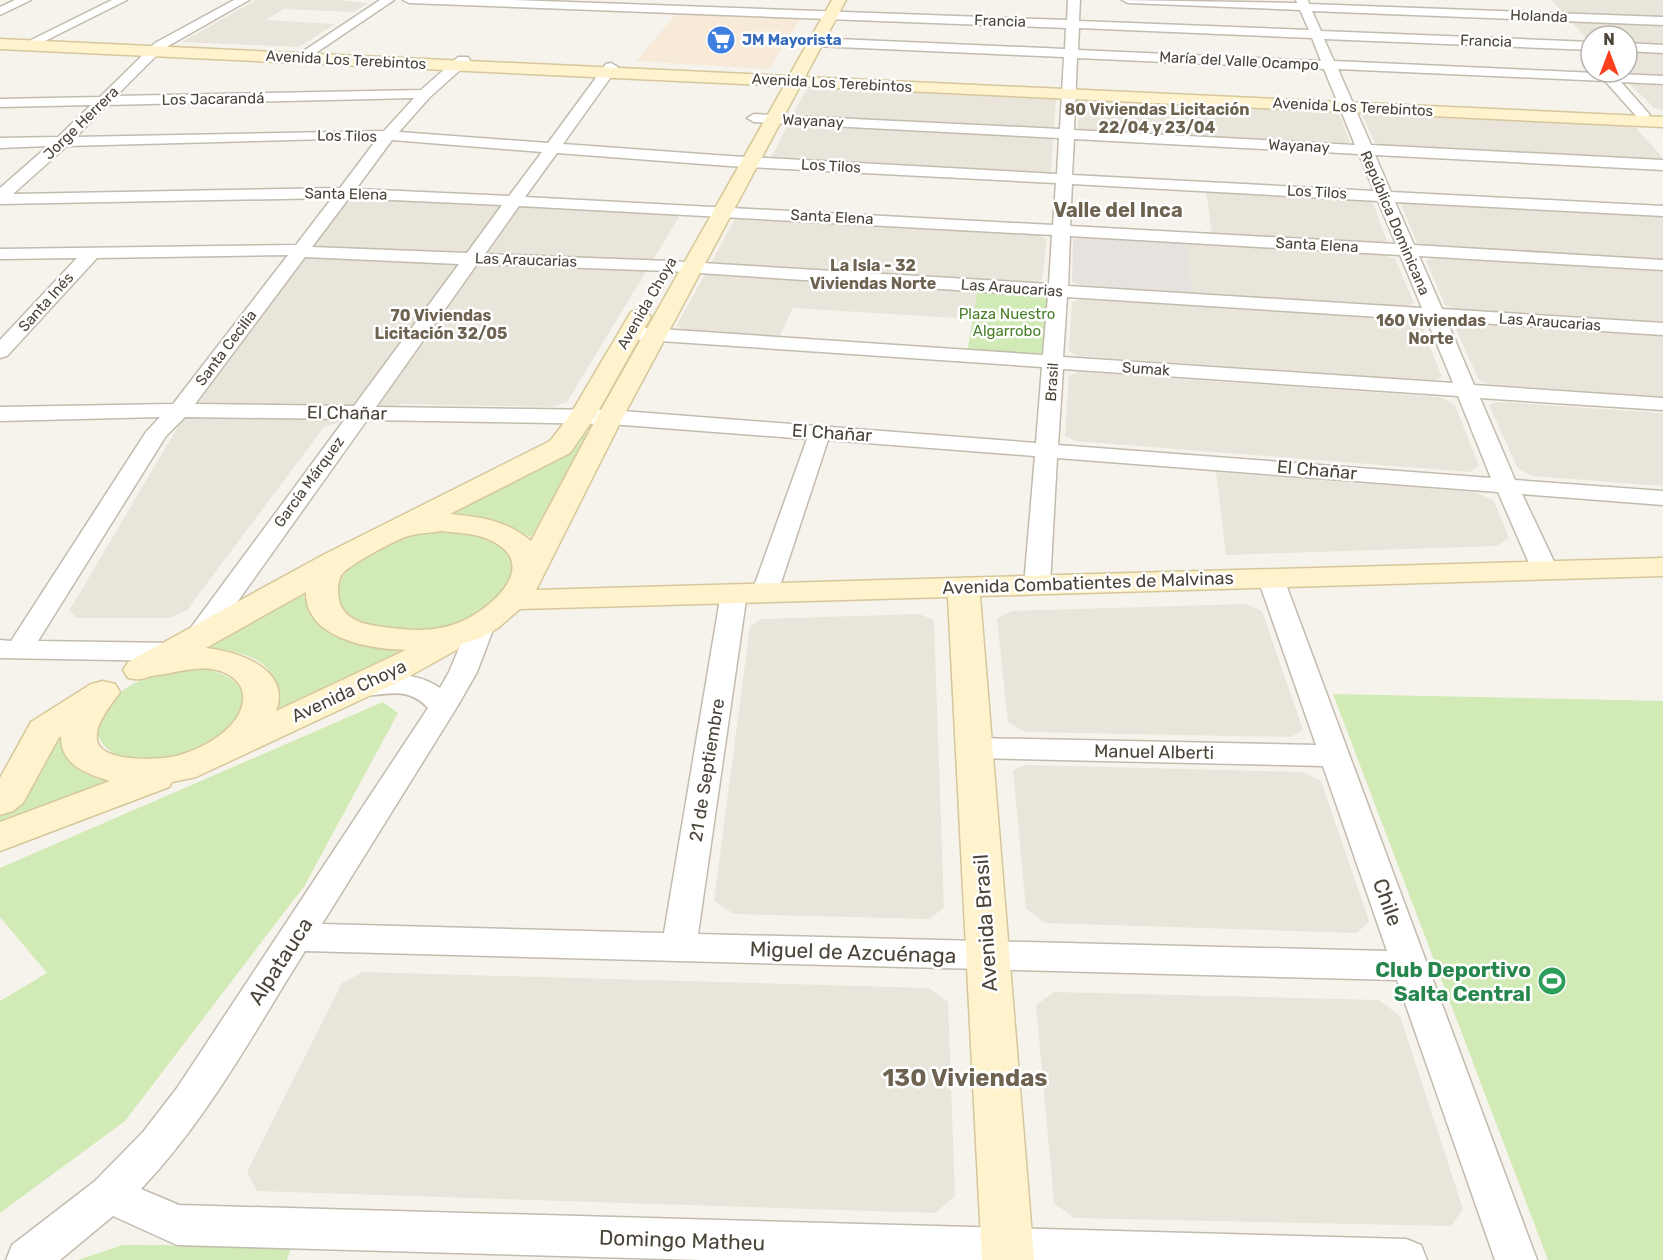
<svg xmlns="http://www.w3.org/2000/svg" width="1663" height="1260" viewBox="0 0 1663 1260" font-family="Rubik,sans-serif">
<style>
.residential{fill:#eae5da}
.commercial{fill:#f7ead8}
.industrial{fill:#e6e2dd}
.green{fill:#d2eab5}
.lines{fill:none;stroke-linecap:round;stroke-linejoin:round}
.street-casing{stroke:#c2bbae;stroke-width:3}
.secondary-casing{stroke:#d6c79b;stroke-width:3}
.street{fill:#fff;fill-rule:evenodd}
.secondary{fill:#fff3cd;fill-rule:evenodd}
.labels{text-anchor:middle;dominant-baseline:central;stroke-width:5;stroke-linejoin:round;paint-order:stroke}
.far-street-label{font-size:15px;fill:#4b4439;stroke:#fff}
.far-shop-label{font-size:15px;font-weight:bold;fill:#366cbe;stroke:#fff;text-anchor:start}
.far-park-label{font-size:15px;fill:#4a7f2a;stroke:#fff}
.far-neighbourhood-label{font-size:16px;font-weight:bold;fill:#6e6250;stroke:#fff}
.street-label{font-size:18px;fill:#4b4439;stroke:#fff}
.far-district-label{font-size:20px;font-weight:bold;fill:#6e6250;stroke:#fff}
.near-street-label{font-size:21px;fill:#4b4439;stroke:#fff}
.near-leisure-label{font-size:21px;font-weight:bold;fill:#27864d;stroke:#fff;text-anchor:end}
.near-neighbourhood-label{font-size:24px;font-weight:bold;fill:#6e6250;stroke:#fff}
</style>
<rect width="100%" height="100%" fill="#f6f3ec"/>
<path class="residential" d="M256,0H339L368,3L354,12L284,9L265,20L335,24L299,47L182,42Z
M1551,0H1663V18L1571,15L1563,13Z
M1570,21L1663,23V45L1627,44V36H1591V41H1589Z
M1627,50L1663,51V76L1619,72H1627Z
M1634,81L1663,83V110L1654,108L1629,83Z
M814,87L1049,98L1056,100L1054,127L1047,129L799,117L793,114L807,89Z
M1086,100L1329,111L1339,114L1350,142L1343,144L1085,131L1078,128L1079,101Z
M1368,113L1627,125L1636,128L1662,157L1657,160L1386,146L1375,143L1362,115Z
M795,125L1046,137L1053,140L1051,171L1043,173L771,157L787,127Z
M1206,191L1364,200L1373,203L1387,241L1382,244L1212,234Z
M359,199L673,213L679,217L567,402L552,407L402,404L324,427L187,610L169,618H77L69,611L179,425L204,395L346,202Z
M1408,202L1663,216V260L1427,246L1417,243L1401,204Z
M742,217L1038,235L1047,239L1042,280L1033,283L980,279L973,319L793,308L780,336L683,330L677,325L735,219Z
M1186,243L1385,255L1395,259L1414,303L1406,306L1193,293Z
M1432,258L1663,271V322L1455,309L1445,305L1426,260Z
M1081,299L1410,320L1421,324L1442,377L1434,381L1078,356L1069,351L1072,302Z
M1462,323L1663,336V397L1488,384L1479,380L1455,327Z
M1079,372L1440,397L1455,405L1479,466L1470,472L1075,441L1065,436L1069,376Z
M1498,402L1663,413V486L1532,476L1518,469L1489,405Z
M1216,472L1475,492L1494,501L1509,538L1497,546L1226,555Z
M1246,604L1262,611L1303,730L1291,737L1025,732L1008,722L997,619L1011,611Z
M919,614L934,620L944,908L929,919L734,914L714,901L750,626L762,619Z
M1026,765L1303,772L1321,781L1369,921L1357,933L1045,923L1026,909L1013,770Z
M363,972L929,988L948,1002L955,1196L935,1213L257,1191L247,1172L342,983Z
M1054,992L1379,1000L1400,1016L1463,1209L1451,1226L1074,1218L1054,1203L1036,1005Z"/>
<path class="commercial" d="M684,13L795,17L800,19L770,68L765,69L636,61L676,14Z"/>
<path class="industrial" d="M1080,237L1186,243L1193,293L1080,285L1072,282L1073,239Z"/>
<path class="green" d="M978,289L1043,296L1047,299L1044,351L1041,356L967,353Z
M586,432H590L531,537L488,519L447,515L572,447Z
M448,530C592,547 470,652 379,628C304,608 345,558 394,539C411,532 430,532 448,530Z
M308,588C305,638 356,647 396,649L399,654L279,710L274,709C275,702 278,693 276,686C270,654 229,649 203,649Z
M198,668C271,679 246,728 196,749C177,756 157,760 137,759C116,758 102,750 96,729C101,720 105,708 112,700C133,677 168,671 198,668Z
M1333,694L1663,701V1260H1548Z
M383,702L398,713L305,885L125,1121L0,1213V1001L47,973L0,917V868Z
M61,738C65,764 83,776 107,781L105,785L0,825V813C33,792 43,776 56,739Z
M123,1245L292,1246L287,1260H78Z"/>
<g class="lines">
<g class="street-casing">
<path id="street" d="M15,0H31L0,15V7Z
M112,0H127L31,48L27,49L21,45Z
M234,0H249L163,49L116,96L421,90L458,57H468L470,60L468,63L430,97L399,132L548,143L606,64L611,63L618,67L563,144L729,156L1057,174L1059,138L754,122L747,118L754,114L1060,129L1064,57L815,46L809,42L815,38L1065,49L1066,28L409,3L403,0H514L1067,20L1068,0H1080L1079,21L1309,30L1300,10L1128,3L1122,0L1297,3L1296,0H1308L1309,4L1663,17V25L1312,11L1321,31L1591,42V50L1324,39L1334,61L1663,76V84L1621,82L1650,115L1643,119L1638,118L1605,81L1338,69L1371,145L1663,160V170L1375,155L1391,192L1663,206V216L1395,202L1414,245L1663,260V270L1419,256L1442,309L1663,323V335L1447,321L1474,385L1663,398V410L1480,398L1515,480L1663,491V505L1522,494L1558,570L1554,575L1545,578L1536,575L1532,570L1498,492L1057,458L1050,585L1046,590L1037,593L1028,590L1024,585L1035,456L828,440L778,592L774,598L765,600L756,598L752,592L807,439L610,424L367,420L208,643L198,645L188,643L184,637L345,419L185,417L166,436L38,641L172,643L182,646L186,652L182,658L172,661L0,658V640L11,641L146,432L160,417L0,421V407L173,404L288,255L97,258L7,356L0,358V340L77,258L0,259V249L296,245L332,198L0,204V188L48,146L0,148V138L58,137L91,105L0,107V99L100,97L155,43ZM1079,28L1312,38L1321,61L1078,50ZM1077,58L1324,69L1355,145L1074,130ZM414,98L384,131L76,137L107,105ZM365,138L377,139L340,188L13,194L67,146ZM1074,139L1359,154L1374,191L1072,175ZM392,140L542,152L509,196L356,189ZM557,153L729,166L1056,183L1053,225L525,197ZM1072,184L1378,201L1396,244L1070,226ZM349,198L502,205L467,253L312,247ZM519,206L1052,235L1049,284L669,261L485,254ZM1070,236L1400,255L1422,308L1068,286ZM305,257L459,264L354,406L195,404ZM477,264L669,271L1048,296L1043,355L630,327L623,329L620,333L623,337L630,339L1042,367L1036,443L610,410L376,407ZM1067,297L1427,320L1453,383L1063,357ZM1063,369L1458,396L1491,478L1058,445Z
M380,0H394L304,61H294L293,58Z
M1627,43L1663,45V53L1627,51Z
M1271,571L1280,574L1284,579L1537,1260H1495L1397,980L305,951C254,1032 208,1119 141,1189L179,1205L1406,1239L1421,1245L1427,1260H702L177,1245L113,1216L60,1260H6L12,1245L95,1181L143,1132L177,1088L428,708C403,681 379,701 350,694L346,687L350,680C378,673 415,670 440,688L449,672L470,622L474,616L483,614L492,616L496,622L477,672L457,707L322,924L664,933L721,593L725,587L734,585L743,587L747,593L698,934L1387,951L1323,766L974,758L963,755L959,748L963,741L974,738L1316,745L1258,579L1262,574Z"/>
</g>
<g class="secondary-casing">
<path id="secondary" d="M832,0H846L805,77L1663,117V127L800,86L623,417L536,590L1663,558V576L980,596L1034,1260H982L948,597L520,609L498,628L481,638L461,644L458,649L399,682L196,777L172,782L169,787L0,851V822L110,781C87,774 60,765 61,736L58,739L23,803L13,811L0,815V778L31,722L91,684L103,681L115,684L120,692C111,706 95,722 97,740C100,763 160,760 176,756C201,750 240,729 243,701C244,689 240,682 229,675C207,662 181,672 158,675C145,676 144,682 128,678L123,670L128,662L321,556L550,441L570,415L631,312L639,310L647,312L651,317L595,417L570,453L450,514C481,517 506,520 531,541L597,417L784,86L0,49V39L789,76ZM441,531C459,533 478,533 494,542C542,568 485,614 455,624C431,633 402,630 377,626C356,623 338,615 338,591C338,584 339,576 345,571C357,561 390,543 405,537C416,533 430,533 441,531ZM306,592C305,639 370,649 406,650L276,711C292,669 237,651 206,648Z"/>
</g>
<use href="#street" class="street"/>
<use href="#secondary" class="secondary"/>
</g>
<defs>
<g id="supermarket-disc" transform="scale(1.5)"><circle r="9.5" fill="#3f7fe0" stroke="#fff"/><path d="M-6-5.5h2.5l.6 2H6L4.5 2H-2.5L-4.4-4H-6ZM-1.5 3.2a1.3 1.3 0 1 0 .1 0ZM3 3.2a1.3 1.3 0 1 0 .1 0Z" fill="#fff"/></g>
<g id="stadium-disc" transform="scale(1.5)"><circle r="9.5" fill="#2e9e5b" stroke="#fff"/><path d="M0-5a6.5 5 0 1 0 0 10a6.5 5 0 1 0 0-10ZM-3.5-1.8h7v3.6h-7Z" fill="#fff"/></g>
</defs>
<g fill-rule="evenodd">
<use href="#supermarket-disc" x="721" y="40"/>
<use href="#stadium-disc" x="1552" y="981"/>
</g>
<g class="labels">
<g class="far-street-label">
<text transform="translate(1539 16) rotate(2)">Holanda</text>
<text transform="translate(1000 21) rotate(2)">Francia</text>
<text transform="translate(1486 41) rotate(2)">Francia</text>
<text transform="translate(346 60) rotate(3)">Avenida Los Terebintos</text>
<text transform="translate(1239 61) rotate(3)">María del Valle Ocampo</text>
<text transform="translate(832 83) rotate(3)">Avenida Los Terebintos</text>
<text transform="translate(213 99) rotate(-1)">Los Jacarandá</text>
<text transform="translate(1353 107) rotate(3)">Avenida Los Terebintos</text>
<text transform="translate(813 121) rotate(3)">Wayanay</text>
<text transform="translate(81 123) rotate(-44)">Jorge Herrera</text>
<text transform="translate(347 136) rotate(1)">Los Tilos</text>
<text transform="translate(1299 146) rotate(3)">Wayanay</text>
<text transform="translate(831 166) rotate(3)">Los Tilos</text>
<text transform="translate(1317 192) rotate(3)">Los Tilos</text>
<text transform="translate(346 194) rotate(1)">Santa Elena</text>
<text transform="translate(832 217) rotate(3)">Santa Elena</text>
<text transform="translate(1395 223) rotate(67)">República Dominicana</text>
<text transform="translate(1317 245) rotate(3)">Santa Elena</text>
<text transform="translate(526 260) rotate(2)">Las Araucarias</text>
<text transform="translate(1012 288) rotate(4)">Las Araucarias</text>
<text transform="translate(46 302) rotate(-48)">Santa Inés</text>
<text transform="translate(647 303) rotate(-60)">Avenida Choya</text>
<text transform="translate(1550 322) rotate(4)">Las Araucarias</text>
<text transform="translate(226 348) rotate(-53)">Santa Cecilia</text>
<text transform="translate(1146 369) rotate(4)">Sumak</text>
<text transform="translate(1052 382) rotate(-86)">Brasil</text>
<text transform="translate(309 482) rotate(-54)">García Márquez</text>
</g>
<g class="far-shop-label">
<text x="742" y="40">JM Mayorista</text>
</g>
<g class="far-park-label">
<text x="1007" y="314">Plaza Nuestro<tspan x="1007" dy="17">Algarrobo</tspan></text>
</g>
<g class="far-neighbourhood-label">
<text x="1157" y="109">80 Viviendas Licitación<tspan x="1157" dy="18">22/04 y 23/04</tspan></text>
<text x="873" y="265">La Isla - 32<tspan x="873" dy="18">Viviendas Norte</tspan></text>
<text x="441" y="315">70 Viviendas<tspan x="441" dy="18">Licitación 32/05</tspan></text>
<text x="1431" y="320">160 Viviendas<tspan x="1431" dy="18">Norte</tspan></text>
</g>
<g class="street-label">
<text transform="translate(347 413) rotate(1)">El Chañar</text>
<text transform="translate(832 433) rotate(4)">El Chañar</text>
<text transform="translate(1317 470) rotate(5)">El Chañar</text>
<text transform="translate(1088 583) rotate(-2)">Avenida Combatientes de Malvinas</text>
<text transform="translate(349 691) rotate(-25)">Avenida Choya</text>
<text transform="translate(1154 752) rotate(1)">Manuel Alberti</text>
<text transform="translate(707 770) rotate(-81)">21 de Septiembre</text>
</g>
<g class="far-district-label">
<text x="1118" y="210">Valle del Inca</text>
</g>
<g class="near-street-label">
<text transform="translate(1388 902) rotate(70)">Chile</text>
<text transform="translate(985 923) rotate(-94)">Avenida Brasil</text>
<text transform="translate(853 952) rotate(2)">Miguel de Azcuénaga</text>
<text transform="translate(280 961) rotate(-57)">Alpatauca</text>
<text transform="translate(682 1240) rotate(2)">Domingo Matheu</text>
</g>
<g class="near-leisure-label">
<text x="1531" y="969">Club Deportivo<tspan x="1531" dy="24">Salta Central</tspan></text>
</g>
<g class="near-neighbourhood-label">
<text x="965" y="1078">130 Viviendas</text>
</g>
</g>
<g transform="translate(1609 54)"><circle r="28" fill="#ffffff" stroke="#b7b4b0" stroke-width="1.5"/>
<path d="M0-4.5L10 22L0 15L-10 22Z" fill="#fc3f1d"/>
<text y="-9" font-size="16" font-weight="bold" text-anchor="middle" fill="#4b4439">N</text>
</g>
</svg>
